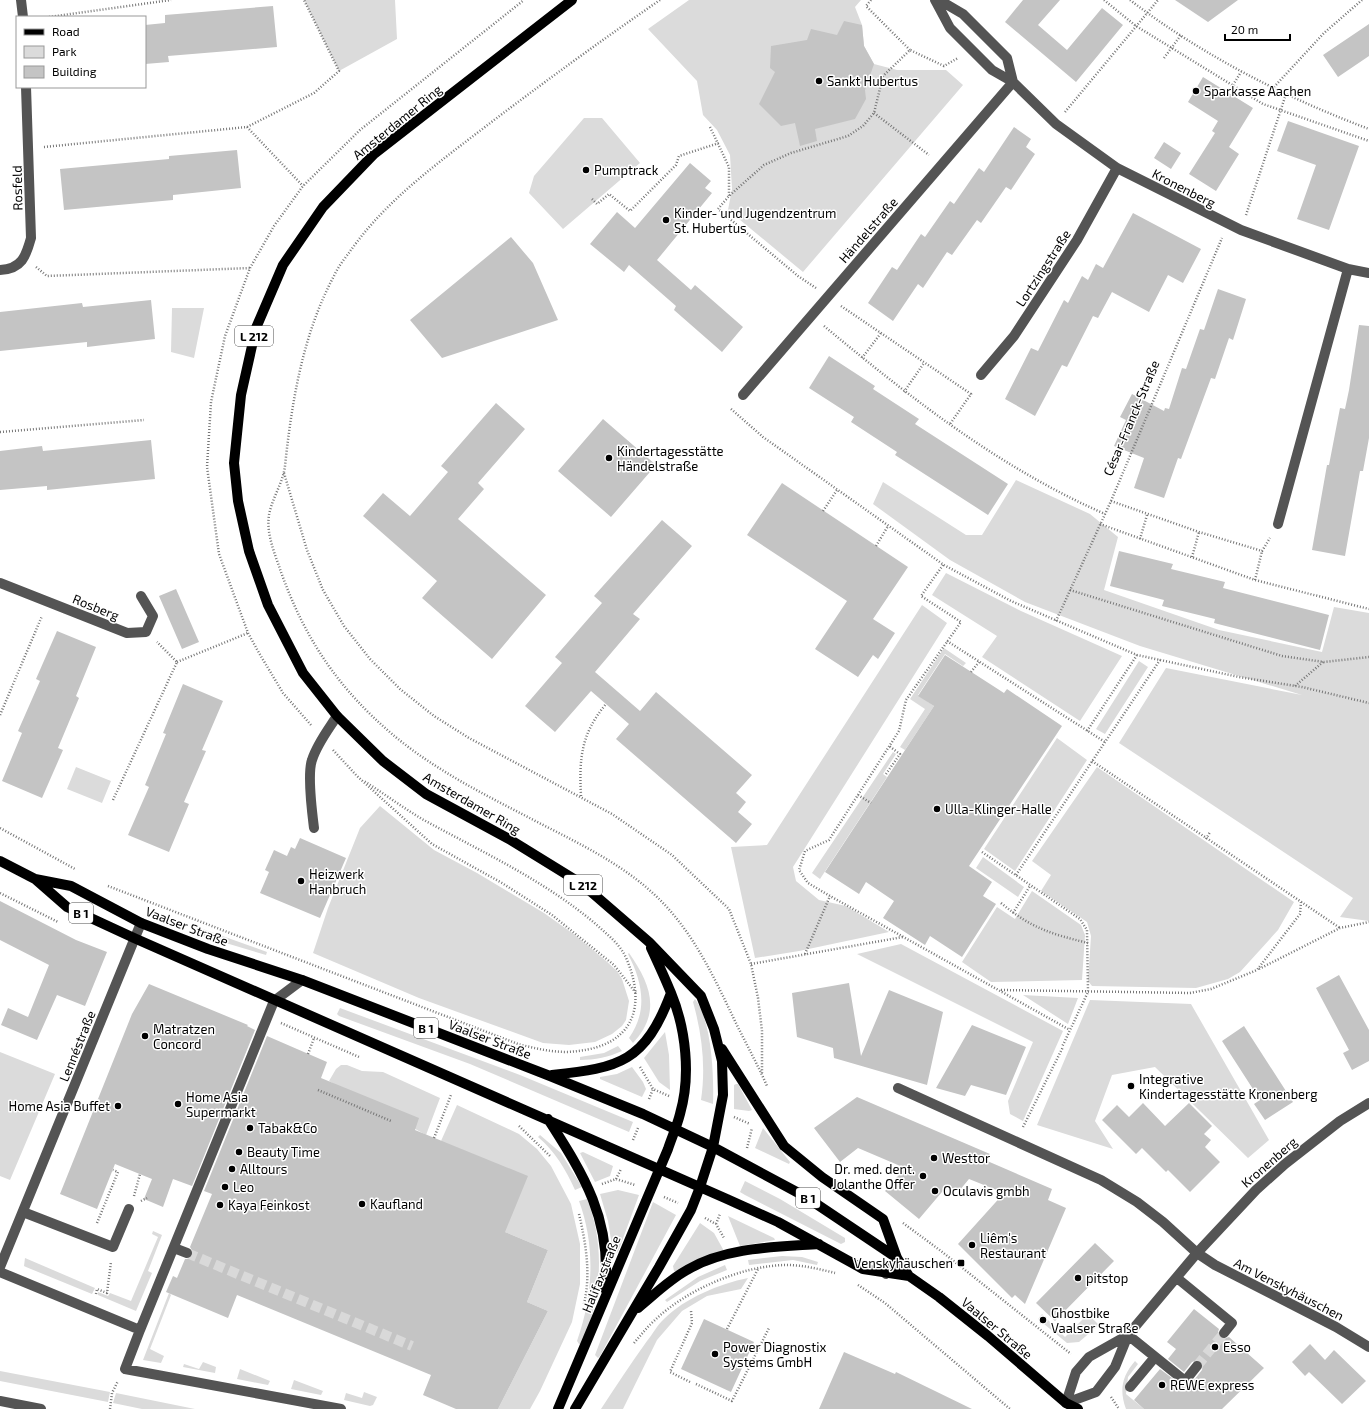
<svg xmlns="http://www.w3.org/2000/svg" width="1369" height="1409" viewBox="0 0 1369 1409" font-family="'Exo 2',sans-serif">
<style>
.green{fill:#dbdbdb}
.building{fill:#c4c4c4}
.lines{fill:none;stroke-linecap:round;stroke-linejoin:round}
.minor-tunnel{stroke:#d9d9d9;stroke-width:10;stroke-dasharray:10 5;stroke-linecap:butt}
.path{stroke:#767676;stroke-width:2.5;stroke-dasharray:1 2;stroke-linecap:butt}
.minor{stroke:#545454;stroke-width:10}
.major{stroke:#000;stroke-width:10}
.poi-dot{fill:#000;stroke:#fff;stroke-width:1.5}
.labels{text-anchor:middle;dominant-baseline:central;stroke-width:3;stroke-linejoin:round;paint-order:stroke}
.shield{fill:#fff;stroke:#4c4c4c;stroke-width:1}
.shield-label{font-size:12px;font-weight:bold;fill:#000}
.poi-label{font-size:13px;fill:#000;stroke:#fff;text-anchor:start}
.street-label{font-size:13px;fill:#000;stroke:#fff}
</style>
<rect width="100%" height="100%" fill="#fff"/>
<path class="green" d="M304,0H395L397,39L339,71Z
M689,0H861L855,7L862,25L864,46L874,64L897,70H946L963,85L803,272L728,210L732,189L730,155L717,130L703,115L697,81L648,29Z
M584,118H602L640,163L563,229L529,193L534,176Z
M172,308H204L194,358L171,352Z
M1016,480L1090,514L1118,537L1104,590L1219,630L1322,652L1334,607L1369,613V921L1340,917L1353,898L1119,743L1166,668L1302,695L1140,646L1025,602L950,560L873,504L883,482L966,535H982Z
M946,573L1021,611L1122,656L1080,721L982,657L997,636L932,595Z
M922,605L947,623L793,867L796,881L819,900L846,906L889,932L799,951L755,958L731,847L767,845Z
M944,648L966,663L963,666L945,654L918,695L934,706L905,750L900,747L925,709L910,699Z
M1139,661L1148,667L1105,734L1096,729Z
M1057,738L1087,760L1015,871L984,849Z
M893,752L896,754L883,774L887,777L820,879L812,873Z
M76,767L111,781L102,803L67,789Z
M1097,767L1294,902L1278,930L1240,972L1228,979L1196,988L1092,986L1088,981L1091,936L1087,922L1041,891L1051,875L1032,861Z
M380,806L434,850L477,873L544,913L575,935L605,960L617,971L622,979L629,1001L626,1020L622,1026L612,1034L595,1042L569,1045L543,1043L419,998L313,953L328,908L360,828Z
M983,857L1024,887L1018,897L976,868Z
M1032,891L1081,925L1085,935L1082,980L991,982L962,962L997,907L1015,919Z
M200,928L267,952L266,955L199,935V930Z
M901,944L1063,1031L1023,1121L1010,1114L1008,1101L1033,1042L857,954Z
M629,953C650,983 662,1012 633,1043L629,1038C648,1011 643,983 628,954Z
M1023,995L1078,998L1068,1024Z
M695,999C712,1021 714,1077 713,1104L701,1100C706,1067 702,1034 693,1002Z
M1090,1000L1191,1004L1269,1140L1248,1158L1155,1067L1112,1075L1095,1121L1113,1149L1037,1125Z
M340,1008L520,1075L633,1122L629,1132L470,1064L339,1016L337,1014Z
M665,1032L669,1055L670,1090L659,1082L644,1058Z
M618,1046L622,1051C609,1057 595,1060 580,1060V1057L604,1053Z
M0,1052L55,1074L10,1180L0,1176Z
M341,1065H347L362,1071L383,1072L440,1098L426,1135L329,1081L336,1069Z
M632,1067L643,1082L646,1089L642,1097L600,1079V1077L617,1074Z
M736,1084H738L752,1110L749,1111L734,1109V1085Z
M457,1105L519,1134L537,1149L551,1166L571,1204L580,1244V1284L572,1322L540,1391L530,1409H498L548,1311L527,1302L548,1250L505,1232L441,1141Z
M763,1128L790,1162L789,1164L755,1148Z
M540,1135L561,1153L582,1187L575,1190C566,1170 555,1151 538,1137Z
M583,1152L613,1166L610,1176L595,1182L580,1153Z
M745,1181L780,1199L845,1238V1242L841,1244L745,1195L740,1192Z
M618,1190L639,1195L618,1252L615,1254L613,1252L608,1221L600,1194Z
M587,1199C606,1247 601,1298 582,1345L579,1344L577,1341C593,1296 596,1247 579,1201Z
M653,1202L676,1215L600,1356L598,1358L595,1355Z
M728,1216L774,1238L775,1240L740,1246Z
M700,1223L714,1233L724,1251L677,1272L674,1271L673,1266Z
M153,1231L162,1235L148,1271L152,1273L136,1311L98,1295V1292L108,1296L110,1293L131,1301L158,1237L152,1234Z
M782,1256L802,1257L818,1262L817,1265L793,1260L749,1265L748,1260Z
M25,1258L95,1288L92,1294L26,1267L24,1266Z
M725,1265L727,1270L700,1281L667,1302L665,1300L698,1277Z
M748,1278L741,1289L707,1296L682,1311L657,1340L623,1409H601C616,1386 631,1363 647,1341C653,1334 657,1325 664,1319C685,1298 719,1284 748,1278Z
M169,1293L171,1295L150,1349L164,1356L161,1363L143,1360Z
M1042,1314L1065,1337L1088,1314L1099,1325L1079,1342L1067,1343L1038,1319Z
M1135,1361L1138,1364L1128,1377L1126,1394L1144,1409H1126C1119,1390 1122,1376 1135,1361Z
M203,1362L216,1367L215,1373L183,1367L184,1364L199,1369Z
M240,1369L270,1381L268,1385L237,1379Z
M0,1371L110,1392L108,1402L0,1381Z
M294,1380L323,1391L321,1395L291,1389Z
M364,1392L377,1397L373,1405L370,1406L344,1400L346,1393L362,1398Z
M116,1393L195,1409H142L113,1403Z"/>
<path class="building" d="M1023,0H1060L1038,25L1067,50L1102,8L1123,25L1076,82L1005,22Z
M1175,0H1238L1208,22Z
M273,6L277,47L168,56L169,62L145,64V25L165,23V15Z
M844,21L862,25L864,46L874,64L865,90L866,99L855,119L815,129L817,141L800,146L795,123L781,126L759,104L775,72L770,68L771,46L807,40L811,29L837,35Z
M1369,24V56L1338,77L1323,55Z
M1203,77L1253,108L1229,147L1239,154L1216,191L1189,174L1215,133L1212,131L1218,121L1188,102Z
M1288,121L1359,146L1329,230L1297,219L1316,165L1277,151Z
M1014,127L1031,139L1026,147L1035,154L1011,190L1006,187L981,223L977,220L952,255L947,252L923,288L918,284L893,321L868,303L892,267L897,270L921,234L925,237L950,201L954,204L979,168L984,172Z
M1164,142L1181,153L1171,169L1154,158Z
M237,150L241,188L173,195V200L64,210L60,169L169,159V156Z
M690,163L711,181L705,188L712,193L657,260L691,290L695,285L743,327L722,352L674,310L676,306L629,265L624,272L590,244L617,212L635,228Z
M1133,213L1201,249L1183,283L1168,275L1149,312L1112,292L1098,318L1093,316L1067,367L1062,365L1035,416L1005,399L1031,348L1038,351L1064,300L1068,303L1082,276L1088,280L1096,264L1103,268Z
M511,237L533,263L558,320L442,358L410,320Z
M1218,289L1246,299L1233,340L1229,338L1215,379L1211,378L1181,459L1178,458L1164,498L1134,488L1144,458L1114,446L1126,420L1120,417L1132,394L1164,411L1165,408L1169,409L1182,368L1186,369L1200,329L1204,330Z
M151,300L155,339L87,347V342L0,351V312L82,303L83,307Z
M1359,325L1369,326V438L1363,471H1360L1345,556L1312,550L1327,465H1329L1340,408L1345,409L1349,390Z
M829,356L875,386L873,389L919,419L915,424L1008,484L988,515L895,455L897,452L851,422L854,417L809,388Z
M496,403L525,429L478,483L484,489L458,519L546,595L492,659L422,598L437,581L363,516L383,493L410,516L448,472L441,466Z
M603,419L656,465L611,517L558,471Z
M151,440L155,479L47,490V486L0,490V451L42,446L43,451Z
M782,483L908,567L873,619L895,633L878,659L873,655L858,677L815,649L847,601L747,535Z
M662,520L692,546L633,614L640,619L595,672L640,711L656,692L752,775L736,793L746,802L738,812L752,824L736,843L616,739L629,724L591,691L555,732L525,706L562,663L555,657L602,603L594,596Z
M1119,551L1173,564L1171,569L1225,582L1223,588L1329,615L1320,650L1214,623L1215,619L1162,606L1164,600L1110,586Z
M176,589L199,642L182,649L159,596Z
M57,631L96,647L76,696L79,698L58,748L63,750L42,798L2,781L22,733L18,731L40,681L36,679Z
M945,655L1004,693L1007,689L1062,726L969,866L992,882L983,896L996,904L962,957L930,936L925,945L883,918L894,901L866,882L859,894L825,872L934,706L918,696Z
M183,684L223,701L202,750L206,751L184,802L189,804L169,852L128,835L149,787L145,785L166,734L163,733Z
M300,838L346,858L320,918L260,893L269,872L265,870L274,850L287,856L291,847L295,849Z
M0,901L76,940L107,952L85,1006L57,995L37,1040L1,1025L8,1008L28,1017L49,965L0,940Z
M1339,975L1369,1030V1061L1352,1070L1343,1053L1349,1050L1316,988Z
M849,983L861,1056L889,990L943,1012L927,1085L834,1058L833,1048L797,1037L792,993Z
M149,984L248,1025L247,1026L255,1030L192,1186L173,1179L163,1207L144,1199L152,1179L115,1164L97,1209L60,1194L132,1014Z
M972,1025L1026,1047L1006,1095L971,1085L965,1096L936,1088Z
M1244,1026L1293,1102L1265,1120L1254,1104L1260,1100L1222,1041Z
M267,1036L327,1062L321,1078L419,1118L415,1130L528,1176L505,1232L548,1250L527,1302L548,1311L498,1409H456L423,1395L431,1375L237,1295L228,1318L166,1292L173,1276L177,1278L185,1259H188L193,1256V1252L190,1247L212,1194L204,1191Z
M857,1097L990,1154L985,1160L1052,1189L1048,1200L1066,1208L1025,1304L1015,1295L1012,1298L958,1244L1004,1193L969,1179L959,1191L947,1186L919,1219L885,1191L905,1168L858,1148L840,1162L814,1128Z
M1143,1103L1165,1126L1189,1103L1212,1126L1204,1134L1211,1140L1205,1147L1220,1162L1190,1192L1168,1170L1166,1172L1142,1148L1136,1154L1102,1120L1117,1105L1129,1117Z
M1095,1243L1114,1261L1055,1321L1036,1303Z
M1194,1309L1219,1329L1218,1332L1220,1338L1223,1339L1229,1337L1264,1368L1222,1409H1144L1134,1400L1160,1369L1184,1387L1190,1385L1202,1370L1203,1363L1198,1360L1192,1362L1184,1372L1168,1359L1176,1349L1167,1342Z
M704,1319L754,1342L731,1392L681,1369Z
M1310,1344L1325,1360L1334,1350L1366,1381L1342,1404L1309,1372L1305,1376L1292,1362Z
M844,1352L895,1374L896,1372L972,1409H819Z"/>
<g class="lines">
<path class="minor-tunnel" d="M187,1253L412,1346
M1197,1366L1224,1333"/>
<path class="path" d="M660,0C599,42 540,85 481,130C434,166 386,201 351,250C346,257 339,265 335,274C303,333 292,400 285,466C283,483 272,498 269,515C266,534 275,554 281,572C305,639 338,688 392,734C431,767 479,792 524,815C569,839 618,860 656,896C692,930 713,975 734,1019C745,1042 757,1063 767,1086
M871,0L866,6L910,50
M1104,0L1136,26L1263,104L1369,141
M1130,0C1202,55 1284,97 1369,129
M49,17L171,0
M1164,58L1181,35
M1233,85L1241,72
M1274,87L1324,33L1362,0
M1065,112L1158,0
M874,113L929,155
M247,127L303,186
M710,127L729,167V196
M44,147L247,127L314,93L339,71L304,0
M592,199L597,204L609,194L630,211L676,165L679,156L719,143
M1246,215L1286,94
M36,267L47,276L250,268
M816,288L798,276L718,209L729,196L764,165L791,153L848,136L863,126L874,113L883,76L910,50L944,66L958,58
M841,306L971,394L950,424
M824,326C912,399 1000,468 1105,514
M862,358L881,333
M904,392L924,363
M731,409L763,437L944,565L1011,601L1137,655L1239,677L1302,687L1369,703
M0,432L144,420
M284,473L307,550L323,590L344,626L370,659L400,689L434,716L469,738L612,814L672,855L729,909L751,964L758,998L762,1031V1073
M1111,501L1199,532L1262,551L1270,538
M823,511L837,490
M1100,524L1255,580L1369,609
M1140,539L1147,515
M876,546L888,526
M1192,557L1199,532
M943,565L921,596L961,622L906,700L899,731L829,840L805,851L799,870L808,883L830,896L1070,1030
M1255,580L1262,551
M1070,590L1282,656L1324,662L1369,657
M1056,621L1111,501L1222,238
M947,641L1105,742
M177,662L248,633
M971,672L979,662
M1295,686L1323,662
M0,715L42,616
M311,725L283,693L259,653L248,633L219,554L207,467L211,402L225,336L250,268L274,226L303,186L360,130L524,0
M1087,731L1137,655
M333,750L357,776L432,844L502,883L552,915L614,965L636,993
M1092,761L1340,928
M886,774L900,754L889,746
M858,795L871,803
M581,796C579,758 581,734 606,704
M113,800L177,662L157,642
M0,828L75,869
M1206,839L1210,832
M982,852L1080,919L1087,930L1088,992L1062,1047
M1016,875L1160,660
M108,886L518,1044C537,1049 559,1054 578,1051C632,1045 647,1008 627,960C621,945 609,936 598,926C546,881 482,852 422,819C402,807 383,793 364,781
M0,893L58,922
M1001,903C1031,928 1051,934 1088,943
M1013,913L1030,886
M805,954L830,896
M751,964L903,937
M1259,969L1340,928L1369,922
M1001,990L1190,993L1211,989L1257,970L1300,914L1301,902
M281,1023L359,1057
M308,1054L314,1038
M640,1067L653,1089L669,1096
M318,1090L391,1121
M649,1099L653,1089
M734,1117L750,1124
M519,1126L550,1156
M1023,1127L1063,1047
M434,1138L451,1095
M633,1140L638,1128
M747,1148L752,1128
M616,1179L621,1169
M602,1184L616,1179L635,1185
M134,1196L140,1174
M664,1197L678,1203
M141,1201L147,1198
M579,1214C586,1244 591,1274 584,1304
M705,1218L716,1224L724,1238
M97,1223L118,1172L113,1170
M903,1223L941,1251L1071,1354
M716,1224L720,1214
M858,1285L885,1303L1010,1409
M96,1294L97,1289L107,1293L111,1262
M727,1329L758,1269
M634,1343C641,1335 647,1327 655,1320C686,1290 743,1265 787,1265C803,1265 819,1269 835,1273
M690,1382L670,1372L692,1323L691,1311
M696,1384L732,1401L769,1328
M1111,1397L1119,1409
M110,1409L112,1393L118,1381"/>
<path class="minor" d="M21,0L23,17
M935,0L950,28L992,70L1013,82L1056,124L1117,168L1241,230L1348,269L1369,273
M939,0L963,14L1007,58L1013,82
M0,270C22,269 26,256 31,238L26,87
M981,375L1014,336L1077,240L1117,168
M743,395L1013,82
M1278,524L1348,269
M0,583L127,633L146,632L153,616L141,596
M314,828C312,812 307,774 312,760C317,744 328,730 337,716
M898,1088L1101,1180L1137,1202L1163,1222L1197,1253L1215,1265L1336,1327L1369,1347
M23,1212L113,1247L129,1209
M174,1248L187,1253
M0,1267L141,923
M0,1272L140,1330L274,1001L302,980
M886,1274L897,1258
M1177,1278L1232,1323L1224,1333
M140,1330L125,1369L341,1409
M1128,1335L1185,1381L1197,1366
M1130,1387L1155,1357
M0,1401L41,1409
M1066,1403L1096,1392L1115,1367L1128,1335L1197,1253L1256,1190L1285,1164L1340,1121L1369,1103
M1066,1403L1076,1372L1089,1357L1128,1335"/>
<path class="major" d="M572,0L374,154L323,207L283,265L256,328L241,395L234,463L238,501L249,551L268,605L303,673L337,716L383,761L426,794L509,839L582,884L649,942L701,996L714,1029L722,1061L723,1095L713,1147L700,1187L691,1210L659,1267L575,1409
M0,861L35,879L67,907L134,938L727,1199L778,1222L863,1269L909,1276
M35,879L71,886L141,923L208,949L302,980L550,1076L643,1114L713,1147L806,1197L897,1258L909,1276L939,1297L988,1336L1066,1403L1078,1409
M722,1049L784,1146L822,1177L883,1219L897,1258
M552,1075C620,1068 645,1062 671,993
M548,1119C584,1175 612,1220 605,1289
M638,1308C654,1295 669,1280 687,1270C725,1247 776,1247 819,1244
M558,1409L668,1149C672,1137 677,1126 680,1114C691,1076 686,1029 671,993C665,978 658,963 651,948"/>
</g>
<g class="poi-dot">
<circle cx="819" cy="81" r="4"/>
<circle cx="1196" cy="91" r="4"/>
<circle cx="586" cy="170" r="4"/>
<circle cx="666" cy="220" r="4"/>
<circle cx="609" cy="458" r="4"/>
<circle cx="937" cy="809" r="4"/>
<circle cx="301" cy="881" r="4"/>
<circle cx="145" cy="1036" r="4"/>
<circle cx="1131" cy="1086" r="4"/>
<circle cx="178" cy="1104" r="4"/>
<circle cx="118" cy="1106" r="4"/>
<circle cx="250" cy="1128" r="4"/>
<circle cx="239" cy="1152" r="4"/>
<circle cx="934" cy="1158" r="4"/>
<circle cx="232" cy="1169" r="4"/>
<circle cx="923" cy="1176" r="4"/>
<circle cx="225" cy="1187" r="4"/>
<circle cx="935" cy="1191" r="4"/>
<circle cx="362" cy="1204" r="4"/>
<circle cx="220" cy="1205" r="4"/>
<circle cx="972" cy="1245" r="4"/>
<rect x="957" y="1259" width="8" height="8" rx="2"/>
<circle cx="1078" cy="1278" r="4"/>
<circle cx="1043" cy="1320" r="4"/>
<circle cx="1215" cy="1347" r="4"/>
<circle cx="715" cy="1354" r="4"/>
<circle cx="1162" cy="1385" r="4"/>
</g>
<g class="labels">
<g class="shield">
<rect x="235" y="326" width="38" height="20" rx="3"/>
<rect x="564" y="875" width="38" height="20" rx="3"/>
<rect x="69" y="903" width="24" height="20" rx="3"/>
<rect x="414" y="1018" width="24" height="20" rx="3"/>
<rect x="796" y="1188" width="24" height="20" rx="3"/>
</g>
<g class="shield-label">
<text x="254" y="336">L 212</text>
<text x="583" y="885">L 212</text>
<text x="81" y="913">B 1</text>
<text x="426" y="1028">B 1</text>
<text x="808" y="1198">B 1</text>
</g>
<g class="poi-label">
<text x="827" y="81">Sankt Hubertus</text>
<text x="1204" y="91">Sparkasse Aachen</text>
<text x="594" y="170">Pumptrack</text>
<text x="674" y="213">Kinder- und Jugendzentrum<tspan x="674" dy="15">St. Hubertus</tspan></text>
<text x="617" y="451">Kindertagesstätte<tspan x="617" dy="15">Händelstraße</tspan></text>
<text x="945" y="809">Ulla-Klinger-Halle</text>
<text x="309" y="874">Heizwerk<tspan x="309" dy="15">Hanbruch</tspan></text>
<text x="153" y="1029">Matratzen<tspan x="153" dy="15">Concord</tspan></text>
<text x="1139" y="1079">Integrative<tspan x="1139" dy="15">Kindertagesstätte Kronenberg</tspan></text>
<text x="186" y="1097">Home Asia<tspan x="186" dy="15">Supermarkt</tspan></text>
<text x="110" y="1106" text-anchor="end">Home Asia Buffet</text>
<text x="258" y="1128">Tabak&amp;Co</text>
<text x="247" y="1152">Beauty Time</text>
<text x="942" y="1158">Westtor</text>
<text x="240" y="1169">Alltours</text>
<text x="915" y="1169" text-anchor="end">Dr. med. dent.<tspan x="915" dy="15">Jolanthe Offer</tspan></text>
<text x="233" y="1187">Leo</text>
<text x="943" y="1191">Oculavis gmbh</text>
<text x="370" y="1204">Kaufland</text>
<text x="228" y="1205">Kaya Feinkost</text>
<text x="980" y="1238">Liêm's<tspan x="980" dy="15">Restaurant</tspan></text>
<text x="953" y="1263" text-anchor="end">Venskyhäuschen</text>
<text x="1086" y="1278">pitstop</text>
<text x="1051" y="1313">Ghostbike<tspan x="1051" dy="15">Vaalser Straße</tspan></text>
<text x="723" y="1347">Power Diagnostix<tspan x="723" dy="15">Systems GmbH</tspan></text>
<text x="1223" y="1347">Esso</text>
<text x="1170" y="1385">REWE express</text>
</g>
<g class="street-label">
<text transform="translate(397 122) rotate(-39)">Amsterdamer Ring</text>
<text transform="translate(17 188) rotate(-91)">Rosfeld</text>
<text transform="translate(1184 188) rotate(27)">Kronenberg</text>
<text transform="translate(868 230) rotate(-49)">Händelstraße</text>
<text transform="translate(1043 268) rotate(-57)">Lortzingstraße</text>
<text transform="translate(1131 418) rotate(-67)">César-Franck-Straße</text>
<text transform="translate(96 607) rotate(22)">Rosberg</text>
<text transform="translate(472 803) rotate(30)">Amsterdamer Ring</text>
<text transform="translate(187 926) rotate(21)">Vaalser Straße</text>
<text transform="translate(490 1039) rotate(21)">Vaalser Straße</text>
<text transform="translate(77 1046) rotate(-68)">Lennéstraße</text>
<text transform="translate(1269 1162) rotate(-41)">Kronenberg</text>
<text transform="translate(601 1274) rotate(-68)">Halifaxstraße</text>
<text transform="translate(1289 1289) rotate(27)">Am Venskyhäuschen</text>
<text transform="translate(997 1328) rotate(40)">Vaalser Straße</text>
</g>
</g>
<rect x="16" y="16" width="130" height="72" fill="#ffffff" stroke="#999999"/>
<rect x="24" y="29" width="20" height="6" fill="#000000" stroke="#999999"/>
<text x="52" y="36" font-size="12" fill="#000000">Road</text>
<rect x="24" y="46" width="20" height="12" fill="#dbdbdb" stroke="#999999"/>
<text x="52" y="56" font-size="12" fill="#000000">Park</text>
<rect x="24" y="66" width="20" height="12" fill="#c4c4c4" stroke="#999999"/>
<text x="52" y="76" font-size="12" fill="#000000">Building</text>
<path d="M1225 34v6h65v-6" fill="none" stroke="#000000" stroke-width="2"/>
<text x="1231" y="34" font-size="12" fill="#000000" stroke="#ffffff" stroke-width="3" paint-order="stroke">20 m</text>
</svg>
